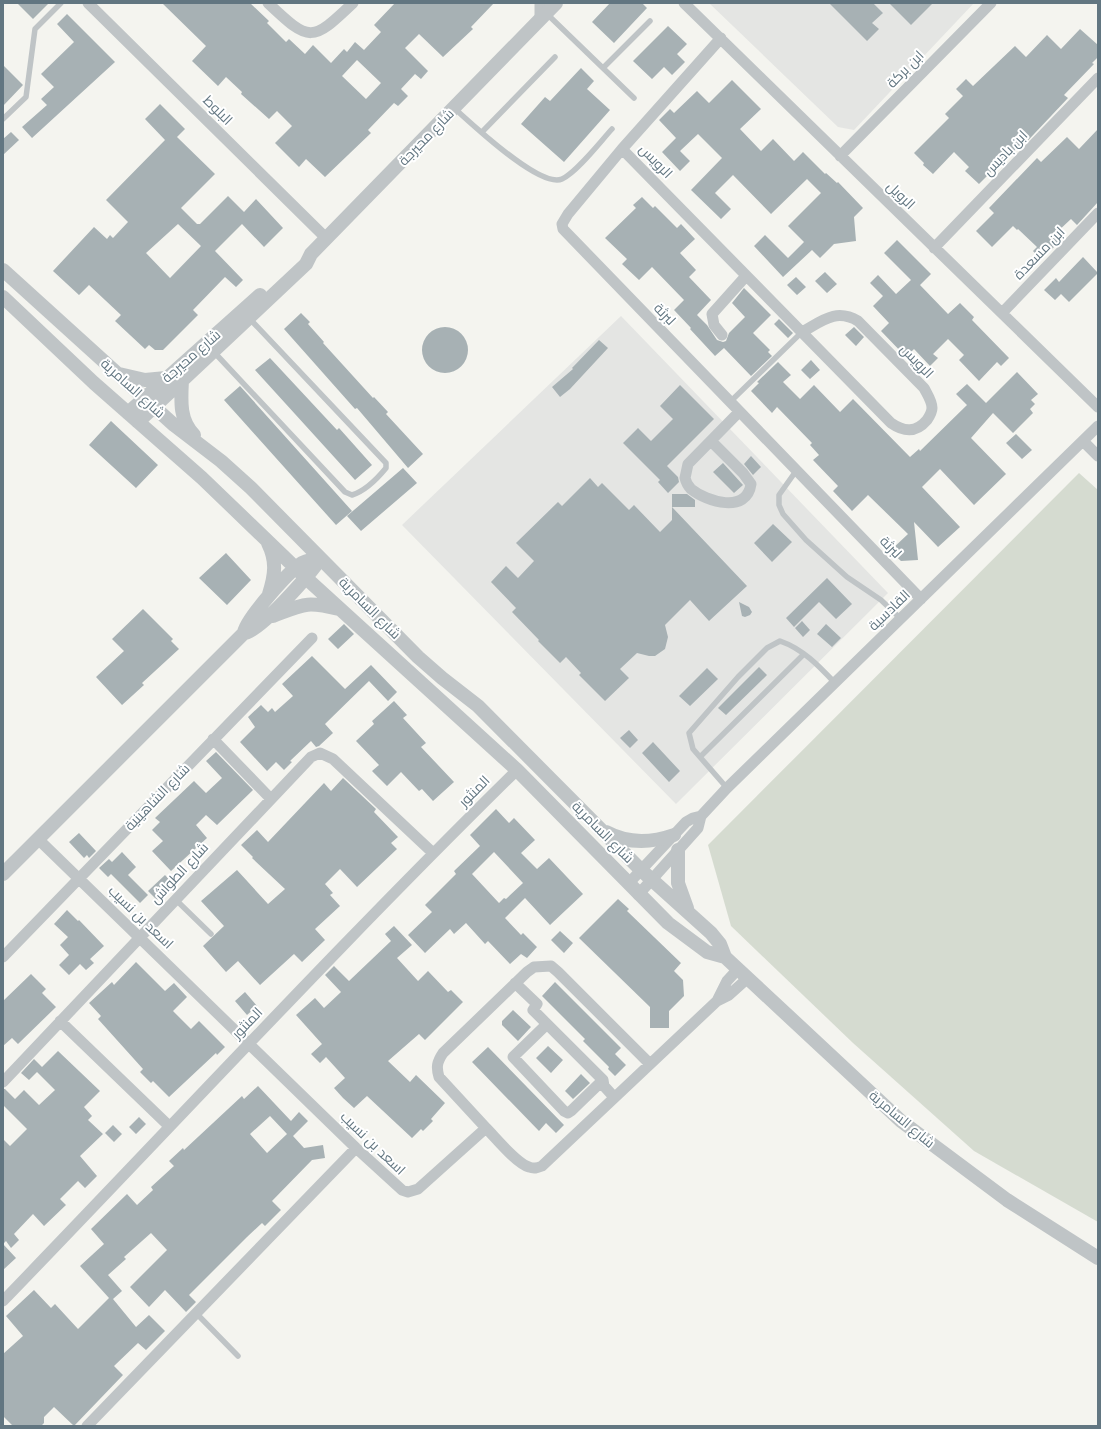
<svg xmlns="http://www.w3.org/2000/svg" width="1101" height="1429" viewBox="0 0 1101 1429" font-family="'Space Grotesk',Cairo,sans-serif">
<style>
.built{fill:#e4e5e3}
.green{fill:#d5dbd0}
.building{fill:#a7b1b4;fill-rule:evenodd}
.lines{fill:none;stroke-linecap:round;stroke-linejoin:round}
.service{stroke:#bfc4c6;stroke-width:5.5}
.minor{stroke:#bfc4c6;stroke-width:11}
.tertiary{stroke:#bfc4c6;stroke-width:14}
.labels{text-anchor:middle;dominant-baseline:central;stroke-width:4;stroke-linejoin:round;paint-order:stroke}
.street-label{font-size:14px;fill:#627681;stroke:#fff}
</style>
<rect width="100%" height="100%" fill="#f4f4ef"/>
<path class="built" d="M709,3H974L854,130L838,127Z
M621,316L888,593L676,804L402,525Z"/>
<path class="green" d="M1079,473L1098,490V1222L974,1151L853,1043L731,926L708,845Z"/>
<path class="building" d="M17,3H49L33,19Z
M162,3H250L269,21L267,23L286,42L289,39L305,54L313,45L331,63L344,49L347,52L355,42L364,50L381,32L374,25L395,3H494L471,27L473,29L443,57L419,34L405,48L428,71L421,79L415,74L401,89L408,96L398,106L394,103L368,130L371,133L325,177L306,159L299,167L275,143L292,126L277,111L269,119L241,94L242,92L226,77L218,86L192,61L206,46ZM357,60L381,83L366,99L342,76Z
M610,3H642L647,8L614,43L592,22Z
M829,3H873L883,13L872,23L879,29L867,41Z
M889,3H933L911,25Z
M67,14L115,62L32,138L22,127L47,105L41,99L54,87L41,74L74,42L57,24Z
M668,26L687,44L677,54L685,62L672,75L664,67L652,79L633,61Z
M1080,29L1098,45V57L1092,63L1094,64L1064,95L1068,98L1018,151L1016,149L1009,156L1008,155L979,184L965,171L969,167L954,152L933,174L923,165L924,163L914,153L949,118L945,114L963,96L956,89L966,79L973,86L1015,46L1026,57L1047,35L1061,49Z
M3,65L23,85L3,106Z
M581,68L594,81L587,89L610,110L564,162L521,124L545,97L550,101Z
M732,80L761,109L740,129L761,151L773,139L794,161L803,152L825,174L826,173L837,183L838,182L863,208L854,217L856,241L834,244L820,258L812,250L783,277L754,246L765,235L788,258L804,242L788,226L821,193L807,179L771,214L733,175L715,193L731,209L721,219L691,190L722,158L698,134L680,151L690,161L680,171L662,152L676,138L659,120L670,109L674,113L697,91L709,103Z
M160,104L185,129L177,137L215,174L181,208L197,224H200L228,196L244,212L256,199L283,228L264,247L242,224L215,251L243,280L236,287L225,277L193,310L198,315L163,350H155L149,345L145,349L115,321L121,315L89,285L79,295L53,271L94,227L107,239L110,235L113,238L128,222L106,200L165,140L145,119ZM178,224L201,246L170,278L146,253Z
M1098,129V202L1077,225L1071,219L1056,233L1062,239L1041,260L1033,251L1037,247L1018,229L1017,230L1013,226L992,247L976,231L994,213L989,208L1037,158L1041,162L1067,137L1079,149Z
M11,132L19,140L3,155V139Z
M642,197L653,208L655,206L677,228L681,224L695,239L680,253L696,270L689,277L711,300L697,315L707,325L717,340L723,342L726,341L729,333L745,317L732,303L744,288L771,315L753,333L770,350L768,352L772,356L751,376L724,348L715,356L690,329L691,328L674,310L684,300L652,267L639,280L622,264L627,259L605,238L636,208L633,205Z
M897,240L931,274L920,285L948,314L960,303L974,317L972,320L1009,358L1001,366L997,362L979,381L959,360L964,355L948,339L933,354L938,358L930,366L914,349L906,357L881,331L889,323L873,306L883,296L870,283L878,275L896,294L911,280L884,253Z
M1083,257L1098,273L1069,302L1061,294L1055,300L1044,290L1056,278L1059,282Z
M825,272L837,284L827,293L815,281Z
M796,277L806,287L797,295L787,285Z
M301,313L310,322L308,324L324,342L323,343L373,398L374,397L388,412L386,414L423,454L408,468L357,408L355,409L284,329Z
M779,319L793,333L788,338L774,324Z
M422 350a23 23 0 1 1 46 0a23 23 0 1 1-46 0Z
M854,327L864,337L856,346L845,335Z
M599,340L608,348L570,389L560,397L552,387L573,369L572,368Z
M270,358L337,430L339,428L372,465L355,480L255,370Z
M811,360L820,370L810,379L801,370Z
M778,362L791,375L783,382L800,399L814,385L840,412L853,399L910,457L919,449L920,451L967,405L956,394L967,384L986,403L1017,372L1038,394L1031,400L1035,404L1030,409L1033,413L1013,433L993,413L971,438L1006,474L974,505L940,469L922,487L960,527L938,547L914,522L918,560L901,561L890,551L908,534L868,495L852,511L833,491L838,486L813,460L819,455L810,445L812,443L777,407L772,413L751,391L759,383L757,382Z
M680,385L714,419L667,466L678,477L679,482L668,493L658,482L660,480L623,443L638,428L651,441L673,419L660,406Z
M240,386L352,511L336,525L224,400Z
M111,421L158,465L136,488L89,445Z
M1016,434L1032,450L1022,459L1006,443Z
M751,456L761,467L753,475L744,464Z
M723,463L743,485L734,493L713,472Z
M403,468L417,483L361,531L347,516Z
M590,478L598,487L602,483L629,510L634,505L660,532L672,520V507L747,586L709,621L690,600L665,625L668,637L665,649L655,656H649L637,653L620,669L629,678L605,701L579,675L581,673L566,657L560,663L538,641L539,640L512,612L516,608L491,582L506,566L518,578L534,561L516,543L558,502L562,506Z
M672,494H687L695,500V507H672Z
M773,524L792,542L772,562L754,543Z
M226,553L251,580L227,605L199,578Z
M827,578L852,604L836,619L819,602L794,627L786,618Z
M739,602L749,607L752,612L750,615L745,617L742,616Z
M143,609L173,639L171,641L179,649L142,683L144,685L122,705L96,677L124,651L112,639Z
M802,621L810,630L803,637L795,628Z
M344,624L354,634L338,649L328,639Z
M826,624L841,638L832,647L817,634Z
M312,656L345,689L371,665L397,692L388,701L369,681L325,724L333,733L319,746L316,747L311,741L290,761L292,762L284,770L276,762L267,771L240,742L255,727L248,717L261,705L268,712L272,708L275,712L293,696L282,684Z
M759,667L767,675L726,715L718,708Z
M707,668L718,679L690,706L679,696Z
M394,701L407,715L403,718L426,743L421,747L454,782L433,801L422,789L419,791L401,772L387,786L372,771L379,765L356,741L374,724L372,721Z
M629,730L638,740L630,748L620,738Z
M653,742L680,771L669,782L642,753Z
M216,752L253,790L217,825L206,815L196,825L207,838L171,871L152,851L163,841L152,830L160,822L155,818L194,781L206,793L222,778L206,761Z
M343,778L376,809L374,812L398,837L391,843L397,849L357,887L340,869L325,884L333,893L330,895L340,906L315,929L325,940L302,962L294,954L260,985L238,961L226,972L203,946L224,926L201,901L237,870L268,904L285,889L252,858L253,857L241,845L257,830L268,842L324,783L331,791Z
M496,809L509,823L514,818L535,840L521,853L537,869L549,858L583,894L550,925L525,898L505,918L521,935L523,933L537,947L527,958L521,954L510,964L488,941L485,944L466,923L454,934L450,929L425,953L408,935L432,912L425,905L456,874L454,871L480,846L470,835ZM494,852L523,883L506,899L504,898L499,903L472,874Z
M79,833L96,851L89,858L87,855L84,858L69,842Z
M122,852L136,867L128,875L148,895L140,903L111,874L108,877L99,868L109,859L112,862Z
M165,875L173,884L157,900L148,891Z
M618,899L629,909L627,911L681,963L674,971L683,980L684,996L669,1011V1028H650V1007L579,938Z
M67,910L78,921L79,920L104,946L90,959L94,963L86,970L80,964L69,975L59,965L69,955L60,945L68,937L54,924Z
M394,926L412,945L397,958L418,981L428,971L448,992L451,990L463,1002L425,1040L419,1034L388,1061L410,1082L416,1075L445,1103L431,1119L433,1121L423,1131L421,1129L412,1138L367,1096L354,1108L343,1098L334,1088L345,1078L326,1057L320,1063L311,1054L322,1044L296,1015L315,998L324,1008L341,992L325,975L334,966L349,981L391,941L385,934Z
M560,931L573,943L564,953L551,940Z
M136,962L165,991L174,983L187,997L173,1011L191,1029L199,1021L225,1047L217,1055L216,1053L169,1097L153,1081L151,1083L140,1072L143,1069L98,1019L101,1016L89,1003L112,982L114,985Z
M31,974L46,989L42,993L56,1007L18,1044L12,1038L3,1046V1001Z
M555,982L621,1048L615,1054L626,1065L615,1076L608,1069L609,1067L583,1041L585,1039L542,996Z
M245,992L257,1006L247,1015L235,1001Z
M513,1010L531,1027L518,1041L502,1025V1021Z
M548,1046L563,1060L551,1073L536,1058Z
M488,1047L564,1125L556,1133L546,1123L539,1131L472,1062Z
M58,1051L100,1091L84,1107L92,1116L88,1120L103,1134L80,1156L97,1176L85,1188L78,1181L60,1199L66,1205L44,1226L33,1214L14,1234L19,1240L11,1248L6,1241L3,1244V1139L10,1146L27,1129L3,1105V1089H5L15,1099L24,1090L39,1105L55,1090L37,1072L29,1080L21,1073L34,1059L42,1067Z
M581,1074L590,1083L573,1099L565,1091Z
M258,1086L291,1121L299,1112L308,1121L293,1136L304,1148L323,1145L325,1158L312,1160L272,1201L281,1210L265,1226L262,1223L247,1237L189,1295L196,1302L186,1312L165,1290L149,1307L130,1287L167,1250L151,1233L124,1257L126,1259L108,1275L122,1291L113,1299L136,1327L149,1315L165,1331L146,1350L138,1343L114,1366L123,1375L74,1426L54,1407L44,1417V1423L41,1426H13L3,1416V1354L23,1336L6,1316L34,1290L51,1308L55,1304L78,1329L109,1298L80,1266L104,1244L91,1229L127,1194L137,1205L153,1190L151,1187L174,1166L169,1161L183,1148L184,1150L242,1096L244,1099ZM270,1116L287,1134L267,1153L250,1134Z
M139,1117L146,1124L136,1134L129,1127Z
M113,1125L122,1134L114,1142L105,1133Z
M3,1244L16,1258L3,1270Z"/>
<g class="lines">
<path class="service" d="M546,13L634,98
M603,68L650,21
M454,108C471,123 540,189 562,179C577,172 600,142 612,129
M3,119L26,97L35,29L61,3
M482,132L555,57
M213,351L345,492L352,495C365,491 377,479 386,468V463L249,318
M730,402L802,332
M796,471L779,495V505L783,514L806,540L847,577L881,600L901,619
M701,756L804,654
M727,788L693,749L689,733L738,677L767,648L780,641C803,649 819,666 835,683
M175,899L211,934
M196,1313L238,1356"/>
<path class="minor" d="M88,3L327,239
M268,3C310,43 312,42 353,3
M684,3L1098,407
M540,19V3
M721,38L622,149L568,214L562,224L563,229L921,599
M622,149L891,423C904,432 916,433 927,420C929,417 932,412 932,408C932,401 927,394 924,388L858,321C836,308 822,321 802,332
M840,156L991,3
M934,248L1098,78
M1002,313L1098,213
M722,335L714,325L712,314L746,276
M711,441L743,473L751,484C747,514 707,502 691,489C688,486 686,482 685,478L688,464L739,412
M1083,441L1098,456
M213,739L270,798
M38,839L356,1148L402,1190L408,1192L418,1189L486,1128L439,1077C436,1067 437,1062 443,1053L527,972L534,967L551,966L558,972L649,1063
M628,884L686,822L693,818L701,816
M638,895L698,828L701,816L727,788L1098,426
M3,957L312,638
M515,983L537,1004L533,1010L603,1080L604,1086L614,1097
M717,1001L727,981L738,969
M60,1021L169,1126
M546,1025L513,1057L564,1111L568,1113L571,1111L603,1080
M3,1082L311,757L320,753L333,759L433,853
M486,1128C496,1138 516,1163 529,1167C534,1169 537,1168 542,1166L717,1001L729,995L748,978
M3,1301C174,1124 341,943 517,770
M87,1426L356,1148"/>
<path class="tertiary" d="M3,270L174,425L221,461L251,488L418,657L442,678L478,706L641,870L711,933L720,944L725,957L901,1121L1007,1200L1098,1258
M3,297L94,383L202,478L306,578L517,770L668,923L707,952L725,957
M119,374L145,380L166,378
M182,380C181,400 179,420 194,435
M128,413L260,295
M138,422L306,264L311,254L556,3
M268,543C277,561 275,575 269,594
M273,616C304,604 306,601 339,609
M244,633C244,621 290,570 302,563C308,560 314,559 320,559
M606,832C628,844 651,843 674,835
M678,850V883L687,908
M3,874L244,633C259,633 311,573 320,559"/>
</g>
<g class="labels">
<g class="street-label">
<text transform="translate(905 69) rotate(-45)">ابن بركة</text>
<text transform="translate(218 110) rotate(45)">البلوط</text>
<text transform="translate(426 137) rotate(-46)">شارع محيرجة</text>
<text transform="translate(1005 153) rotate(-46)">ابن باديس</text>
<text transform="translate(656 161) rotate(46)">الرويس</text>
<text transform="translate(901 195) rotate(44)">الرويل</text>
<text transform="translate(1039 253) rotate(-46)">ابن مسعدة</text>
<text transform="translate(665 314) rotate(46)">لبرثة</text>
<text transform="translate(191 356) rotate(-41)">شارع محيرجة</text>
<text transform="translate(917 361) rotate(46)">الرويس</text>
<text transform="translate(133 388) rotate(42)">شارع السامرية</text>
<text transform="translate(891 547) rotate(46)">لبرثة</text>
<text transform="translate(370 608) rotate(45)">شارع السامرية</text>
<text transform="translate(889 610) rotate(-44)">القادسية</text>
<text transform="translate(474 791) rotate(-45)">المنثور</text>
<text transform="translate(157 797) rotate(-46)">شارع الشاهينية</text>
<text transform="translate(603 832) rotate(45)">شارع السامرية</text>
<text transform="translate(179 873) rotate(-47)">شارع الطواش</text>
<text transform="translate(141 917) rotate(44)">اسعد بن نسيب</text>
<text transform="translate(247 1023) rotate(-46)">المنثور</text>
<text transform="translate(902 1119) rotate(40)">شارع السامرية</text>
<text transform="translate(373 1143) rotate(44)">اسعد بن نسيب</text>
</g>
</g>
<rect width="1101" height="1429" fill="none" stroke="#627681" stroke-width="8"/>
</svg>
